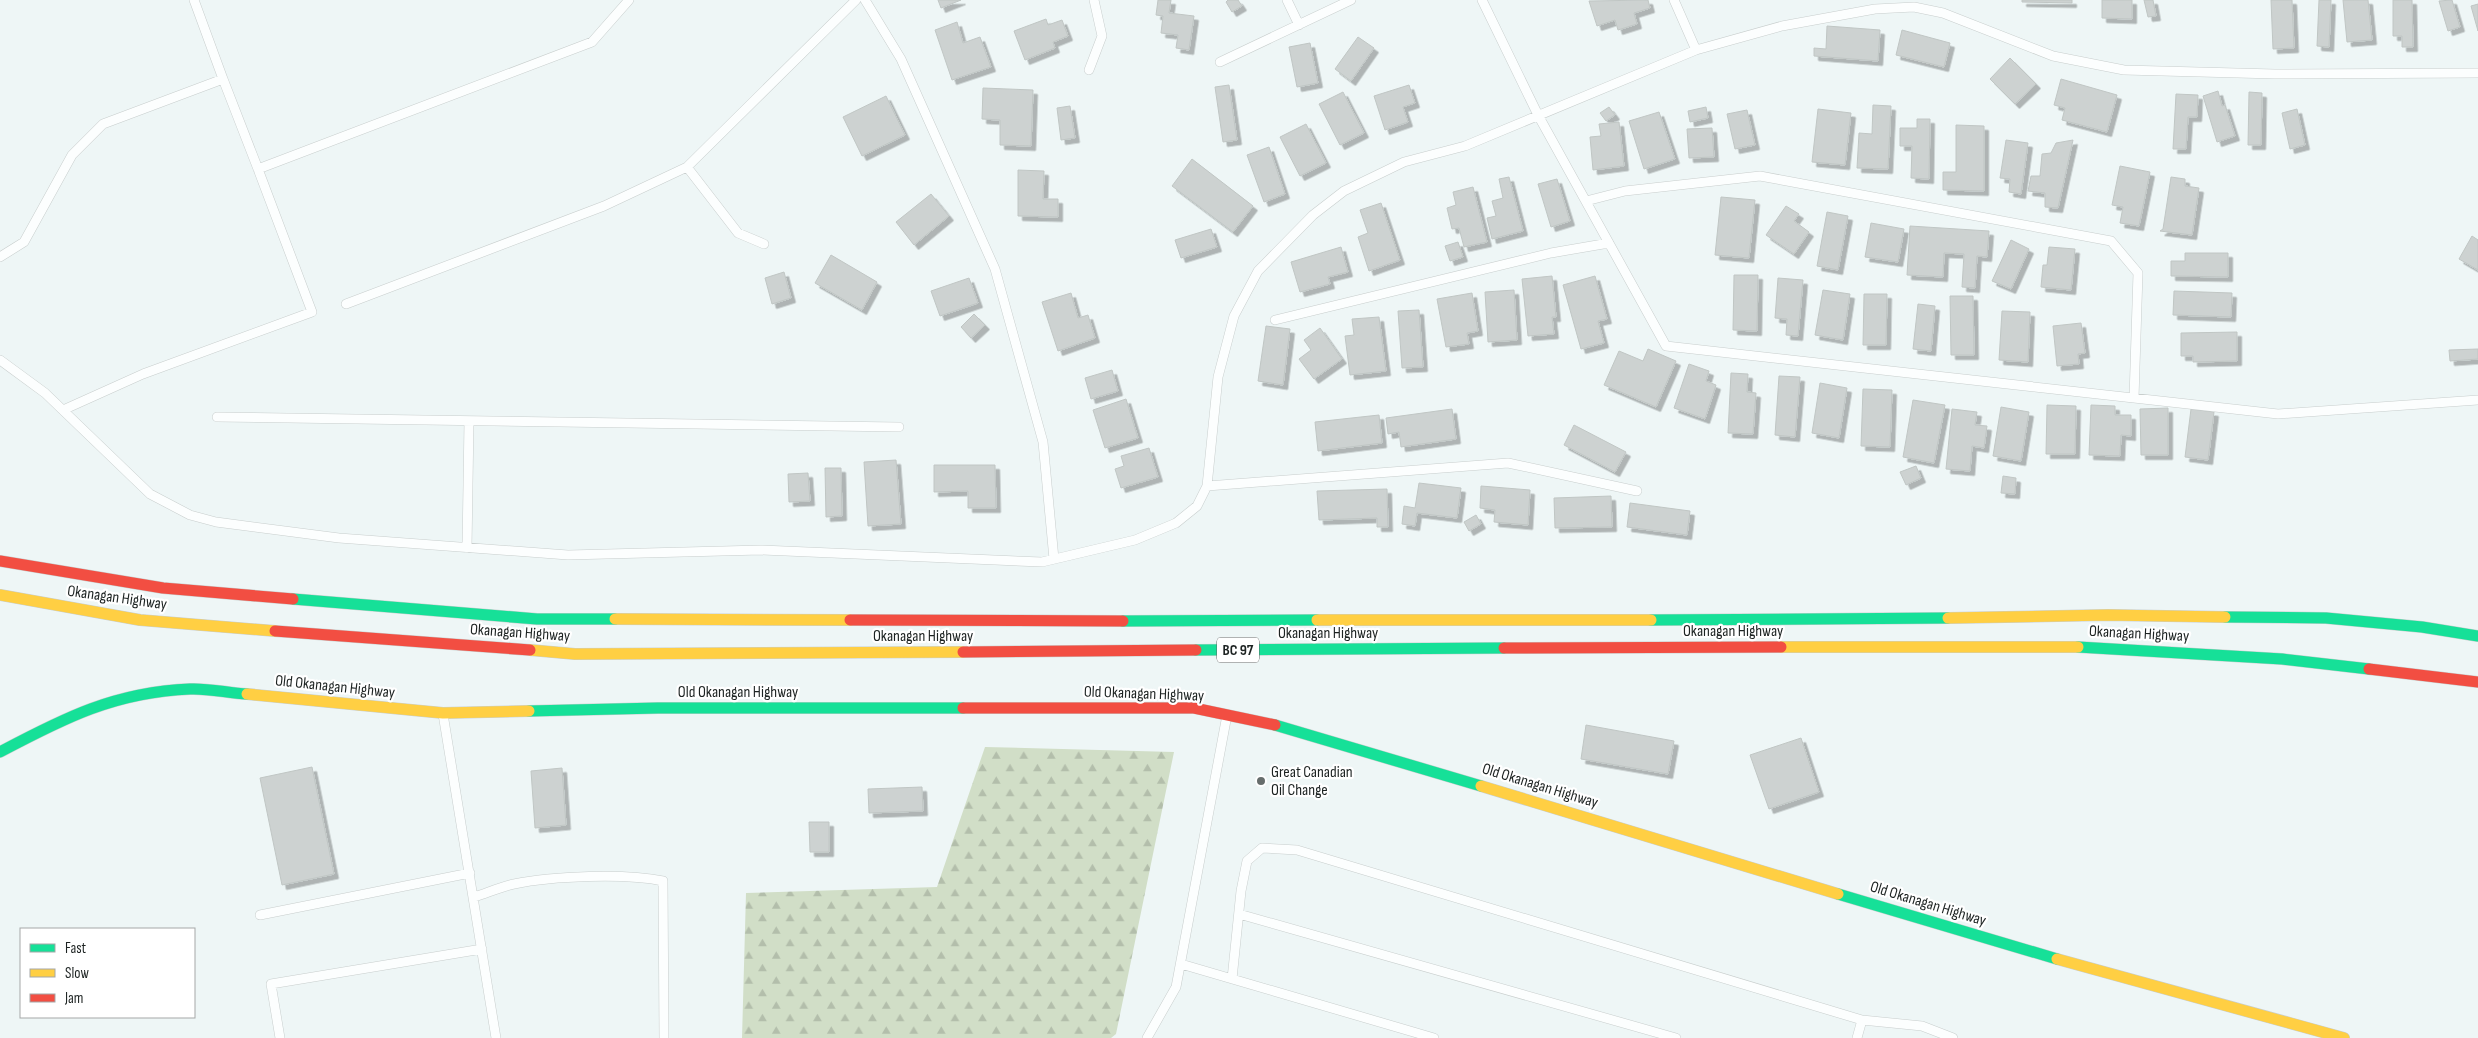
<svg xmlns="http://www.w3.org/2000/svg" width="2478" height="1038" viewBox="0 0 2478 1038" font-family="'Sofia Sans Condensed',sans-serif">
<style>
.forest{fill:url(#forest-firs)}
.building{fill:#cdd2d1;stroke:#c0c6c4;filter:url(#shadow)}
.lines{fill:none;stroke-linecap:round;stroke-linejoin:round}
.lane-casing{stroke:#c8cecd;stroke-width:10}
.fast-casing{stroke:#c8cecd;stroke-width:12}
.slow-casing{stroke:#c8cecd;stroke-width:12}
.jam-casing{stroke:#c8cecd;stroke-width:12}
.lane{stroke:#fcfefe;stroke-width:9}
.fast{stroke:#16e098;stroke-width:11}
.slow{stroke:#ffcf43;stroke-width:11}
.jam{stroke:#f24e42;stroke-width:11}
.poi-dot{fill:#666d6c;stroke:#fff;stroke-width:2}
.labels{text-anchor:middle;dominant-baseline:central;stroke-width:4.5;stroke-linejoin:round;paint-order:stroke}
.shield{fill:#fff;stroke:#616564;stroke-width:1}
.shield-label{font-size:15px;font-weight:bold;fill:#1d2322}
.street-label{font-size:16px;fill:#1d2322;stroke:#fff}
.poi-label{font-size:16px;fill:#1d2322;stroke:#fff;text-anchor:start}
</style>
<defs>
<pattern id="forest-firs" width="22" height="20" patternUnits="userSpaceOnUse" patternTransform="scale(1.25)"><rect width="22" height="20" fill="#d1dec7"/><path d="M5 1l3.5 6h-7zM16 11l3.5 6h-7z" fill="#b3beab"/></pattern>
<filter id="shadow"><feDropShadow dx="4.5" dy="4.5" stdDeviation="0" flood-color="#0004"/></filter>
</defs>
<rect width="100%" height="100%" fill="#eef6f6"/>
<path class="forest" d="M985,747L1174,752L1116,1034L1111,1038H742L746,893L937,887Z"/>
<path class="building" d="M938,0H961L941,8Z
M1158,0H1171L1169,13L1194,16L1189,50L1176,48L1178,35L1161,33L1163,16L1156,15Z
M1228,0H1238L1242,6L1232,12L1226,2Z
M1648,0L1650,8L1634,13L1637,24L1618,30L1615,20L1597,26L1589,1Z
M2022,0H2072V3L2022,2Z
M2102,0H2132V19L2102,18Z
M2144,0H2153L2156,16L2148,17Z
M2271,0H2292L2294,48L2273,49Z
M2319,0H2331L2329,47L2317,46Z
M2343,0H2368L2372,40L2347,42Z
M2393,0H2412L2413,47H2402V36H2393Z
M2452,0L2460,27L2448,31L2439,1Z
M2478,4V31L2471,6Z
M1046,19L1048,25L1062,20L1068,36L1053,42L1055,48L1025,60L1014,31Z
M957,22L963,43L980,37L991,67L952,80L935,30Z
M1827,26L1880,30L1878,61L1814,56V48L1826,49Z
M1902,30L1950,43L1944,67L1896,55Z
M1358,37L1374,48L1351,81L1335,69Z
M1310,43L1318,83L1297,87L1289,47Z
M2010,58L2036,84L2015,104L1990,79Z
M2061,79L2117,95L2107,132L2062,120L2065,108L2054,105Z
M1229,85L1237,140L1223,142L1215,87Z
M1409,85L1415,103L1403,107L1408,122L1385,130L1374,96Z
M983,88L1033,90L1031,146L1000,145V120L982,119Z
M2218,91L2222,106L2225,105L2235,136L2217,142L2203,96Z
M1343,92L1364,133L1340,145L1319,104Z
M2249,92L2262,93L2261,145H2248Z
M2176,94L2198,95L2197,117H2188L2186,149H2173Z
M886,96L905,135L862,156L843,117Z
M1873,105L1891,106L1888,169L1857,168L1859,133L1872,134Z
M1070,106L1075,138L1061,140L1057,108Z
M1609,107L1615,115L1606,121L1600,113Z
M1706,107L1708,118L1690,122L1688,111Z
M1818,109L1851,113L1845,165L1812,162Z
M2297,109L2305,145L2290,149L2282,113Z
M1747,110L1755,145L1735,149L1727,114Z
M1659,112L1675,159L1644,169L1629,121Z
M1917,119H1930L1929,179L1911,178L1912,146H1900V128H1917Z
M1619,122L1624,166L1593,170L1590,137L1601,136L1599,124Z
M1306,124L1326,163L1300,176L1280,137Z
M1956,125L1984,126V191L1943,190V172H1956Z
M1712,128L1714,157L1689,158L1687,129Z
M2006,140L2028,143L2021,194L2009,192L2010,179L2000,178Z
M2073,140L2058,208L2045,207V193L2028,191L2031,176H2040L2042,154L2051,153L2056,143Z
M1269,147L1285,194L1264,202L1247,155Z
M1192,159L1253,206L1233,232L1172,186Z
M2120,166L2150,172L2139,226L2120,223L2123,207L2112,205Z
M1018,170L1044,171L1043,199H1058V217L1018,216Z
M1509,177L1523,231L1492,239L1487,218L1496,216L1492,201L1503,198L1499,179Z
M2171,177L2185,179V186L2199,188L2192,235L2160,231L2163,229Z
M1557,179L1570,221L1551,227L1538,184Z
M1473,187L1487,242L1464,247L1459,228L1452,229L1447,208L1456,205L1453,192Z
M931,194L949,216L914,245L896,222Z
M1721,197L1755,200L1749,258L1715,255Z
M1381,203L1400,260L1369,271L1358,237L1368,233L1360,210Z
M1786,206L1799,214L1794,221L1809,232L1794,254L1766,235Z
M1827,212L1848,216L1838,270L1817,266Z
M1871,223L1904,229L1898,262L1865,257Z
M1910,226L1989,231L1987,257L1977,256L1975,288L1962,287L1964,254L1944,253L1943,277L1907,275Z
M1211,229L1217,247L1181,258L1175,240Z
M2472,236L2478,240V270L2459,259Z
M2011,240L2029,249L2011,289L1992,281Z
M1458,242L1463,257L1450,261L1445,246Z
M1341,247L1348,272L1328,277L1330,284L1300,292L1291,262Z
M2049,247L2075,249L2071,290L2041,287L2043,265H2047Z
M2185,253H2228V277L2171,276V261H2185Z
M831,255L877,282L862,310L815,283Z
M784,272L791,298L772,304L765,278Z
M1734,275H1758L1757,331L1733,330Z
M1552,276L1556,317H1552L1554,334L1528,336L1522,279Z
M1595,276L1607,319L1598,321L1604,343L1581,349L1563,285Z
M969,278L978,303L940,316L931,291Z
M1778,278L1803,280L1798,336L1786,335L1787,319L1775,318Z
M1514,290L1517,340L1488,342L1485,292Z
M1823,290L1850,294L1843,340L1815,335Z
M2174,291L2232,293L2231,317L2173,315Z
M1071,293L1078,318L1088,315L1095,338L1058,351L1042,302Z
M1472,293L1478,331L1467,333L1469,344L1446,347L1437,299Z
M1864,294H1887L1886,345H1863Z
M1950,296H1973L1974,355H1951Z
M1918,304L1935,306L1931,351L1913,349Z
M1419,310L1423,367L1402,368L1398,311Z
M2002,311L2030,312L2028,362L1999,360Z
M974,314L985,325L971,338L961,327Z
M1379,317L1386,371L1350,375L1345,336L1354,335L1352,319Z
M2081,323L2085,353L2078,354L2079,364L2057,366L2053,326Z
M1266,326L1290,329L1283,385L1258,381Z
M1320,328L1342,359L1314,379L1299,359L1311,350L1304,340Z
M2237,332V361L2193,362V356H2181V333Z
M1648,349L1676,361L1656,407L1604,385L1619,351L1643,361Z
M2478,349V359L2450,361L2449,350Z
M1689,364L1709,371L1706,381L1716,385L1705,419L1674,408Z
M1112,370L1118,391L1091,399L1085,378Z
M1731,373L1748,374L1747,392L1756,393L1753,434L1728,433Z
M1779,376L1800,377L1795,437L1775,435Z
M1820,383L1847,388L1839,438L1812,433Z
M1863,389L1892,390L1890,447L1861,446Z
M1126,399L1138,438L1105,448L1093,410Z
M1913,400L1945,405L1934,463L1903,457Z
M2047,405L2076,406L2075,454H2046Z
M2091,405L2115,406V415H2131V436L2121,435L2120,456L2089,455Z
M2001,407L2029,412L2021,461L1993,456Z
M2168,408V455H2141L2140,409Z
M1452,409L1456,439L1401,447L1399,432L1388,434L1386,418Z
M1952,409L1977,412L1975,425L1987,426L1984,448L1972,446L1970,471L1946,469Z
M2191,409L2214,412L2208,460L2185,457Z
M1379,415L1382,443L1318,451L1315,422Z
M1574,425L1626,452L1615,472L1564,445Z
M1149,448L1158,477L1121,488L1115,469L1124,466L1121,456Z
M896,460L901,524L868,526L864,462Z
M934,465H995L996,508H968V491L934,492Z
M1916,466L1921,478L1906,485L1900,472Z
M825,468H841L842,516L826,517Z
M808,473L810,501L789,502L788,474Z
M2003,476L2016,478L2015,494L2001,493Z
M1419,483L1461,488L1457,518L1417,513L1415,526L1402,524L1404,506L1415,508Z
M1481,486L1530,490L1528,525L1494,522L1495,510L1480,508Z
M1387,489L1388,527H1377V518L1319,520L1317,491Z
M1611,496L1612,527L1555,528L1554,498Z
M1630,503L1690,511L1687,535L1627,527Z
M1476,515L1481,524L1469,531L1464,522Z
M1586,725L1674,741L1668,774L1581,759Z
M1801,738L1819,792L1769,809L1750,755Z
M312,767L334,874L282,885L260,778Z
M562,768L566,825L535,828L531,771Z
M922,787L923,811L869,813L868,789Z
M809,822H829V852H810Z"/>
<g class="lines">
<g class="lane-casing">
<path id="lane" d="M194,0L223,79
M865,0L901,59L995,269L1043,442L1054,559
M1287,0L1299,25
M1482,0L1538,115L1666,346L2278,414L2478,400
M1674,0L1696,50
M1220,62L1351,0
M1089,70L1102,36L1094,0
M687,167L738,233L764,244
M1586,201L1625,191L1760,176L2111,241L2138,273L2134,398
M0,257L24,242L72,155L103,124L223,79L258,169L592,42L629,0
M346,304L604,206L687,167L856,0
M1275,320L1551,253L1609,243
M0,360L45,393L150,494L190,515L216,522L339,538L568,555L761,550L1042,562L1135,540L1176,523L1197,506L1207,486L1218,377L1234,316L1258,271L1313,215L1344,191L1404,162L1465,146L1696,50L1782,26L1875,9L1914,7L1943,13L2053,56L2124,70L2275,74L2478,73
M63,410L143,374L312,312L258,169
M217,417L899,427
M1207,486L1508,463L1637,491
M467,548L469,421
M443,714L496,1038
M474,897C487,893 500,887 514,884C553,876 625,873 663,881L664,1038
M1239,914L1676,1038
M260,915L470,873
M1181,964L1434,1038
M1232,979L1241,891L1247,861L1262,848L1297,850L1862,1020L1857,1038
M1862,1020L1922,1026L1953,1038
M280,1038L271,984L482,949
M1147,1038L1176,987L1227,715"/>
</g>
<g class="fast-casing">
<path id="fast" d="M293,599L537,619H615
M2225,617L2326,618L2422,627L2478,636
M1651,620L1948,618
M1123,621L1317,620
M2078,647L2282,659L2369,669
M1196,650L1504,648
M529,711L658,708H963
M1275,725L1481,786
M0,752C64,718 115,692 190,689C208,688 228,693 247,694
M1838,894L2057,959"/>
</g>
<g class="slow-casing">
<path id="slow" d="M0,595L140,620L275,631
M1948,618L2108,615L2225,617
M615,619L850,620
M1317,620H1651
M1781,647H2078
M530,650L575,654L963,652
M247,694L443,713L529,711
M1481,786L1838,894
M2057,959L2344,1038"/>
</g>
<g class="jam-casing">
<path id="jam" d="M0,561L163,588L293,599
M850,620L1123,621
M275,631L530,650
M1504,648L1781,647
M963,652L1196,650
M2369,669L2478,682
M963,708H1194L1275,725"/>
</g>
<use href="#lane" class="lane"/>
<use href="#fast" class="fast"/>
<use href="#slow" class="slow"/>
<use href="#jam" class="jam"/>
</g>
<circle class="poi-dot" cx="1261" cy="781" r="5"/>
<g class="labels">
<rect class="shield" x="1217" y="637.5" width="42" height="25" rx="4"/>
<g class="shield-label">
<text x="1238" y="650">BC 97</text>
</g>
<g class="street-label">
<text transform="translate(117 598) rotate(8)">Okanagan Highway</text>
<text x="1733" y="631">Okanagan Highway</text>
<text transform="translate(520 633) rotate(4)">Okanagan Highway</text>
<text x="1328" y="633">Okanagan Highway</text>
<text transform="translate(2139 634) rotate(3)">Okanagan Highway</text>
<text x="923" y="636">Okanagan Highway</text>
<text transform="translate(335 687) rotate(6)">Old Okanagan Highway</text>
<text x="738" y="692">Old Okanagan Highway</text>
<text transform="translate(1144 694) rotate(2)">Old Okanagan Highway</text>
<text transform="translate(1540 786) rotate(17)">Old Okanagan Highway</text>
<text transform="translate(1928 904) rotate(17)">Old Okanagan Highway</text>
</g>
<g class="poi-label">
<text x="1271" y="772">Great Canadian<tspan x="1271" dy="18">Oil Change</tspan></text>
</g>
</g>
<rect x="20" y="928" width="175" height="90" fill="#ffffff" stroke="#a5a7a7"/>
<rect x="30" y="944" width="25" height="8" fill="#16e098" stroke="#a5a7a7"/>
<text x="65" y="953" font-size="15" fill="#1d2322">Fast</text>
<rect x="30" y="969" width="25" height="8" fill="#ffcf43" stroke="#a5a7a7"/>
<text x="65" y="978" font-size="15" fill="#1d2322">Slow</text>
<rect x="30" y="994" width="25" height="8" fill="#f24e42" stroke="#a5a7a7"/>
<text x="65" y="1003" font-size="15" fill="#1d2322">Jam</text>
</svg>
